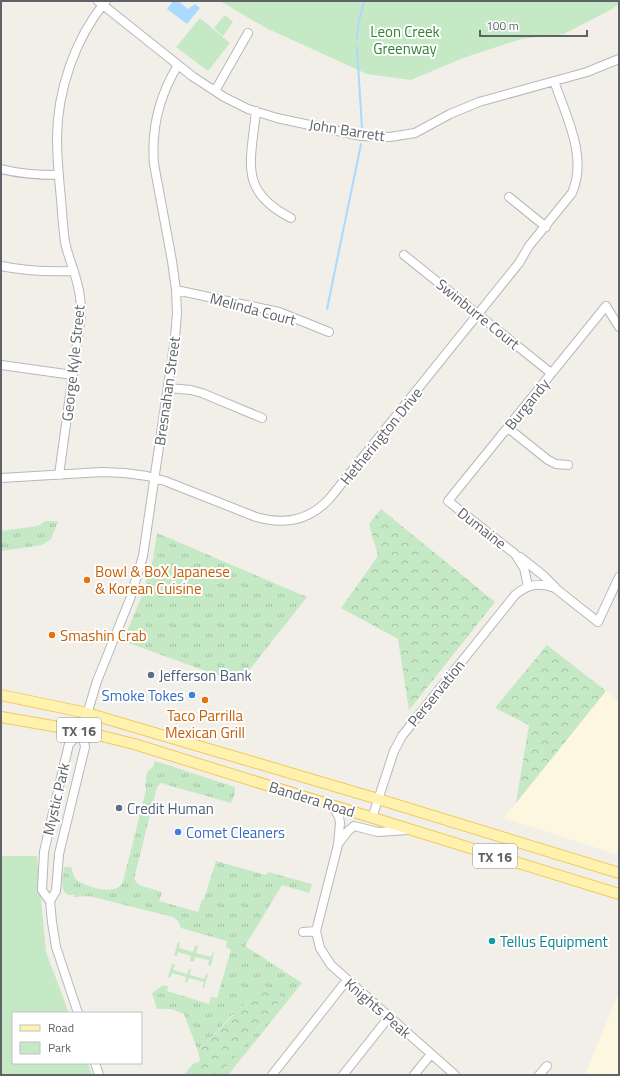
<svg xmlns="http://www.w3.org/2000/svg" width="620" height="1076" viewBox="0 0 620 1076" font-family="'Titillium Web',sans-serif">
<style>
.commercial{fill:#fef7e0}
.grass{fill:url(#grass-tufts)}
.forest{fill:url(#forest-crowns)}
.green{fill:#c5e8c5}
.water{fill:#aadaff}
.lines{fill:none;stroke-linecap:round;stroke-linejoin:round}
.stream{stroke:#aadaff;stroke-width:2}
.minor-casing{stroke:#b5b8bc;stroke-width:10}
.major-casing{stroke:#f2c960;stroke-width:12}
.minor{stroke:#fff;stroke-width:8}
.major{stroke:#fff2af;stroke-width:10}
.food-dot{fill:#e8710a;stroke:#fff;stroke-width:1.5}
.service-dot{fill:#5c6f8a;stroke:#fff;stroke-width:1.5}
.shop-dot{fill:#3f7fe0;stroke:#fff;stroke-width:1.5}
.culture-dot{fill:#0f9aa8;stroke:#fff;stroke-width:1.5}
.labels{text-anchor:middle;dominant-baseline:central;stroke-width:4;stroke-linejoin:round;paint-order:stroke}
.shield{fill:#fff;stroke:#8f9295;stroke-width:1}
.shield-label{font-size:14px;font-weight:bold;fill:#5f6368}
.park-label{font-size:15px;fill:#348238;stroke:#fff}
.street-label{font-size:15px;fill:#5f6368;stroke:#fff}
.food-label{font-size:15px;fill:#c56008;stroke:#fff;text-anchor:start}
.service-label{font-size:15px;fill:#4e5e75;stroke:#fff;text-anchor:start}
.shop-label{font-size:15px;fill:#366cbe;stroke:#fff;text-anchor:end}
.culture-label{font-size:15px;fill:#0d838f;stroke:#fff;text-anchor:start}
</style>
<defs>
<pattern id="grass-tufts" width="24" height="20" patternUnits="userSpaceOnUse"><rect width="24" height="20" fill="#c5e8c5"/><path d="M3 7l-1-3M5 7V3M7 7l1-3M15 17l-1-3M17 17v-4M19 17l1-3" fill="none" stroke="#a3c0a4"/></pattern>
<pattern id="forest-crowns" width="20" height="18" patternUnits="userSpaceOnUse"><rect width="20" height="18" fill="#c5e8c5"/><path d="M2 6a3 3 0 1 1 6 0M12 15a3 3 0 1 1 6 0" fill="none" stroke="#a3c0a4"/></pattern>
</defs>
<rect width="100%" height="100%" fill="#f1efe8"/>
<path class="commercial" d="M606,691L619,702V855L504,818Z
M619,992V1075H585Z"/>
<path class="grass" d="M45,521H58L51,539L42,545L1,551V531L38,526Z
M157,533L307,597L239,683L123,641L141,598L153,559Z
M155,761L235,787V793L231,803L161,783L157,787L134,879L139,885L162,892L159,901L198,912L202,900L204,899L216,861L266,875L268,872L312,884L309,893L282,885L245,946L302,983L228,1075H220L283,997L232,1015L198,1051L184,1014L171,1009H157L152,993L162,986H168L167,991L209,1004L211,997L217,998L231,950L226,947L227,941L181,928L178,921L173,917L89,896L74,897V895C57,896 63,877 64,867H71C73,871 73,876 76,879C82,886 108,893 117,888C121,886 123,882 124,878L146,790L145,785L147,772L153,767Z"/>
<path class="forest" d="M381,509L495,602L409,710L398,639L341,608L378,556L369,524Z
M547,645L606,691L516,803L529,725L495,708Z
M262,986L283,997L220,1075H184L193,1064L200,1061L198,1051Z"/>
<path class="green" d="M220,1H619V4L610,10L564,34L521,39L463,58L411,80L367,74L266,28Z
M225,15L233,22L223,36L214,28Z
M200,18L230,43L208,71L176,47Z
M1,856H37L46,952L69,1013H13V1063H88L92,1075H1Z
M178,942L180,943L179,948L193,952L195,946H198L196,953L211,957L213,952H214L211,966L208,965L209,960L195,957L194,962L190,961L191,956L178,952L177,956H174Z
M172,964H175L173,970L187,974L189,969H191L190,975L204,979L206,974H208L204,988H202L204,982L189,978L187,983L185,982L186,977L172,973L170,978L168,977Z"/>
<path class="water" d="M173,1H178L188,9L195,4L200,8L187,24L167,9Z"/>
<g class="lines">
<path class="stream" d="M357,39L358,25L364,1
M357,47L362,129
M327,309L361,144"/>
<g class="minor-casing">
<path id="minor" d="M98,1L192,76L224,97L248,109L277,118L361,136L390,137L415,133L450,114L479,102L587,72L619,59
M215,91L248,33
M256,111C251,162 238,191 291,218
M1,169C20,174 39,175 59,175
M509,197L546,227
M404,255L551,373
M1,266C25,271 50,272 74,271
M176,290L279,312L329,332
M1,365L73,375
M168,388L191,390L202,393L262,418
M508,428L548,460L556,464L568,465
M59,475L81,315C81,309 81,303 80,297C78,278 69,261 65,242C63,228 62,213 61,199C59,179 57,159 57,139C57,91 75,38 106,1
M1,478L102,472L125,473L147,476L165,481L256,517C285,525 309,521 330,498L519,263L529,246L572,193C588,157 566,116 554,81
M520,557L544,576L555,587
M528,586L524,568L515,554L448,501L606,306L619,327
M82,731L97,681L130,599L143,556L175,338L177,313L176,290L172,261L154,164C151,128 159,96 178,65
M332,805L339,817L340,823L338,845L316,931L320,948L331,965L455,1075
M372,818L394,751L402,736L515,595C528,584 540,582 555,588L598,622L619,577
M338,844L348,831L354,826L378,832L408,830
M50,901L56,891L59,854L85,747L82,731L69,744L61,778L44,852L42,890L50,901L52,922L56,947L78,1013
M303,932L316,931
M95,1063L99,1075
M272,1075L347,980
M343,1075L389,1017
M414,1075L431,1054
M539,1075L547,1066"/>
</g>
<g class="major-casing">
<path id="major" d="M1,695L87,713L378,799L619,873
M1,717L82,731L134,744L619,894"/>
</g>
<use href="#minor" class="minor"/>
<use href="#major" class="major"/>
</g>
<g class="food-dot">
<circle cx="87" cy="580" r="4"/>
<circle cx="52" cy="635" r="4"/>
<circle cx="205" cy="700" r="4"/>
</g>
<g class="service-dot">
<circle cx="151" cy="675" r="4"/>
<circle cx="119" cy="808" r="4"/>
</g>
<g class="shop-dot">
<circle cx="192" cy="695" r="4"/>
<circle cx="178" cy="832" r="4"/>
</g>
<circle class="culture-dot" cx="492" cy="941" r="4"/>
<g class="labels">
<g class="shield">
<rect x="57" y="718" width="44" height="24" rx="3"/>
<rect x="473" y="844" width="44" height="24" rx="3"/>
</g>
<g class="shield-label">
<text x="79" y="730">TX 16</text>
<text x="495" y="856">TX 16</text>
</g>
<g class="park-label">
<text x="405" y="31">Leon Creek<tspan x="405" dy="17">Greenway</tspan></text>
</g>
<g class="street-label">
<text transform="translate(347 130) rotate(9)">John Barrett</text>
<text transform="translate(253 309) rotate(15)">Melinda Court</text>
<text transform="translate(478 314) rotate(39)">Swinburre Court</text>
<text transform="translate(73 363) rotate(-84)">George Kyle Street</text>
<text transform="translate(167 391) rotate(-82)">Bresnahan Street</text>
<text transform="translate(527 404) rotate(-51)">Burgandy</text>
<text transform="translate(381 436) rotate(-51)">Hetherington Drive</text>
<text transform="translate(482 528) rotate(38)">Dumaine</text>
<text transform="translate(436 693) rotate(-51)">Perservation</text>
<text transform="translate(56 799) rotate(-77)">Mystic Park</text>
<text transform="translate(312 799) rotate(17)">Bandera Road</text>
<text transform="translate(378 1008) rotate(41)">Knights Peak</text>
</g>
<g class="food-label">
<text x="95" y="571">Bowl &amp; BoX Japanese<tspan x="95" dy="17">&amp; Korean Cuisine</tspan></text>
<text x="60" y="635">Smashin Crab</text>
<text x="205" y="715" text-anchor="middle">Taco Parrilla<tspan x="205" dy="17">Mexican Grill</tspan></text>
</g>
<g class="service-label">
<text x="159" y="675">Jefferson Bank</text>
<text x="127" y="808">Credit Human</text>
</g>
<g class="shop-label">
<text x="184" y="695">Smoke Tokes</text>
<text x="186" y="832" text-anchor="start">Comet Cleaners</text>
</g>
<g class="culture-label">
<text x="500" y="941">Tellus Equipment</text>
</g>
</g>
<rect width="620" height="1076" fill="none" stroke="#5f6368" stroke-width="4"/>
<rect x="12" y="1012" width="130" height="52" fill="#ffffff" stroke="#bfc1c3"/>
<rect x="20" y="1025" width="20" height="6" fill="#fff2af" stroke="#bfc1c3"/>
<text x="48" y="1032" font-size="12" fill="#5f6368">Road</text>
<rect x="20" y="1042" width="20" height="12" fill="#c5e8c5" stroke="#bfc1c3"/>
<text x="48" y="1052" font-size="12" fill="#5f6368">Park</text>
<path d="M480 30v6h107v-6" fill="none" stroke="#5f6368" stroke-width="2"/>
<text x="486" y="30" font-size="12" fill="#5f6368" stroke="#ffffff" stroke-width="3" paint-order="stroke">100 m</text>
</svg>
